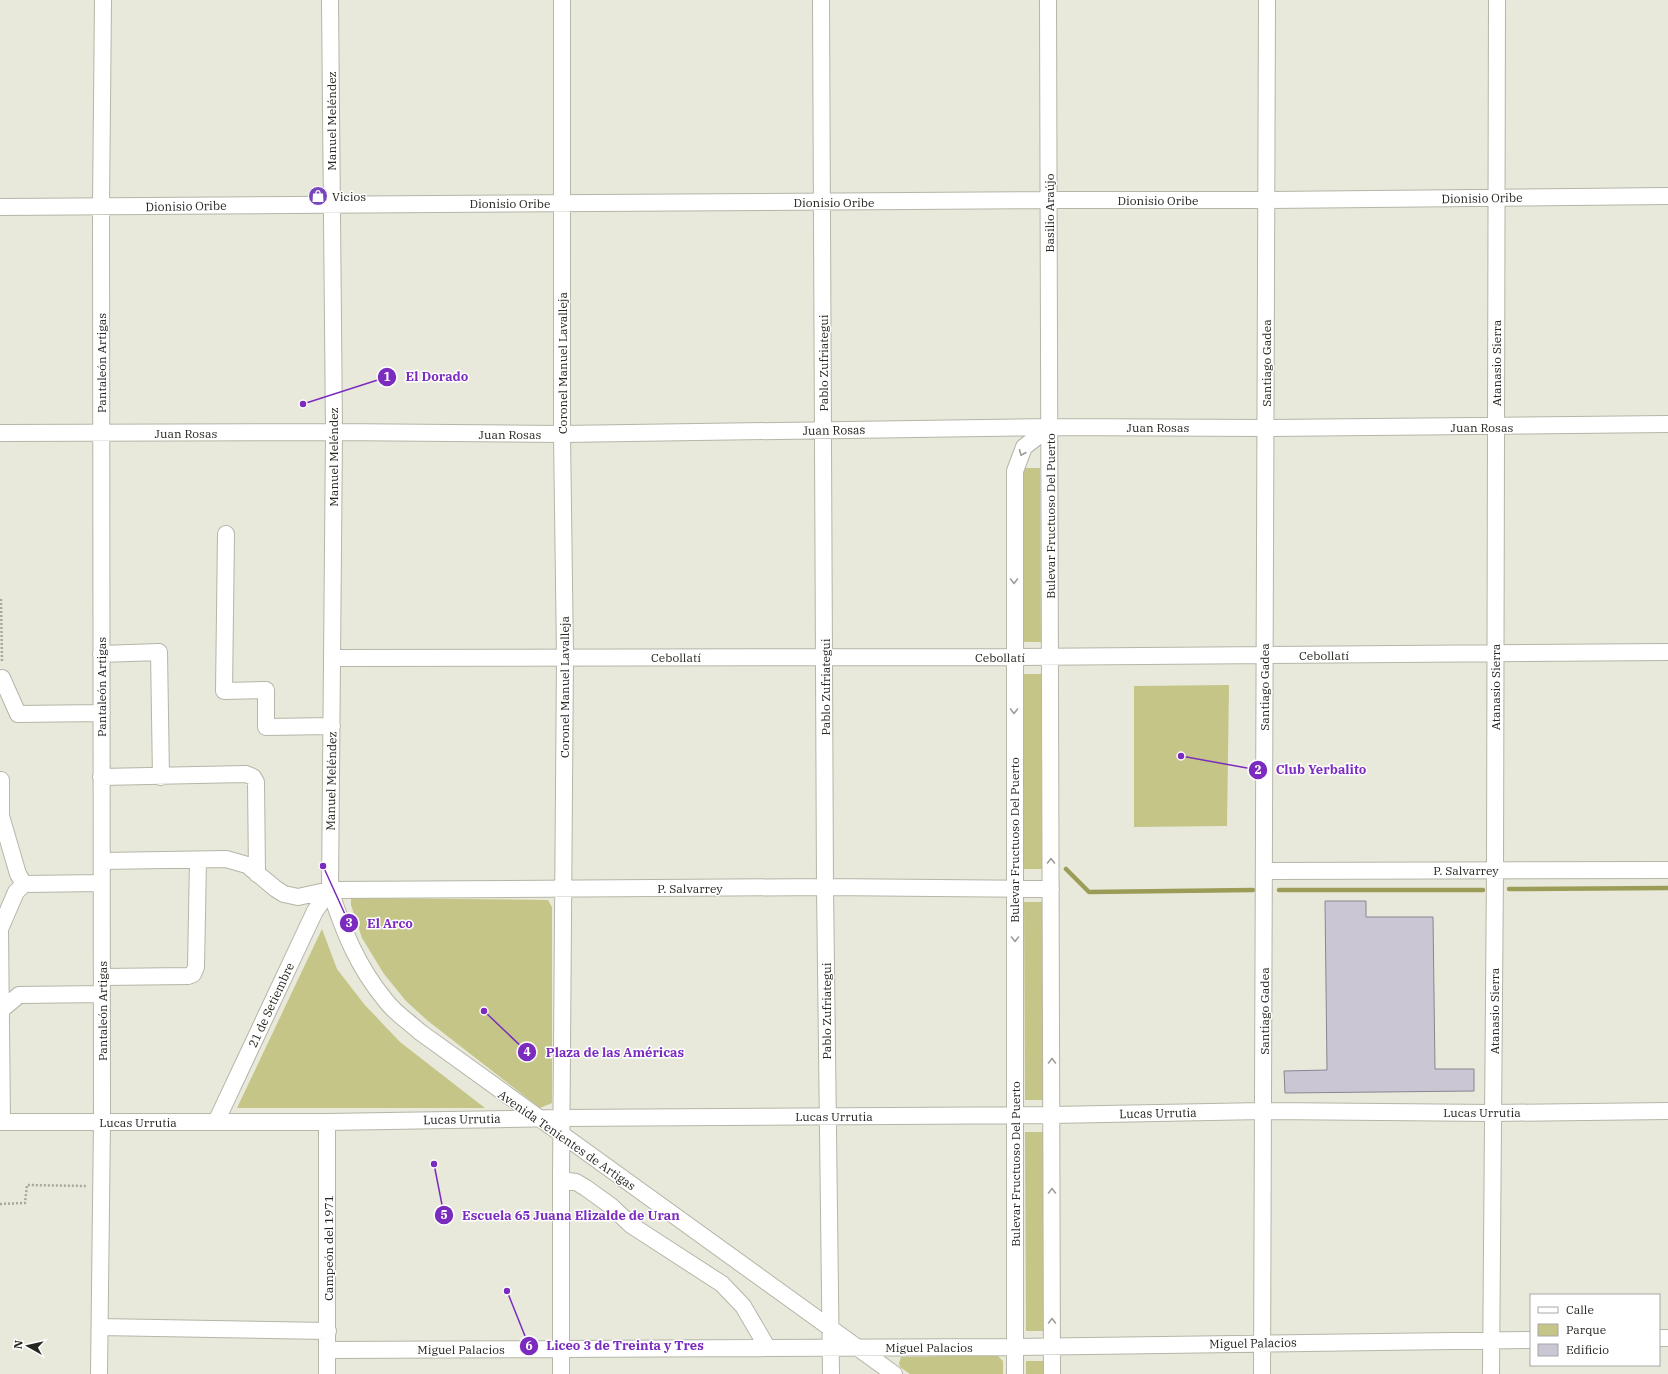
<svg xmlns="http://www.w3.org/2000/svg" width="1668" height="1374" viewBox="0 0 1668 1374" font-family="'IBM Plex Serif',serif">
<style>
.green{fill:#c4c587}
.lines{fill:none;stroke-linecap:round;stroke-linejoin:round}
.stream{stroke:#9c9c59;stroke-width:4.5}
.building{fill:#cac6d3;stroke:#898591}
.minor-casing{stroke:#b5b5a8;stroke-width:18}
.path{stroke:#a7a79c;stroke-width:2.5;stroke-dasharray:2 2;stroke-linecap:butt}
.minor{stroke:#fff;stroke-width:16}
.oneway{stroke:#9d9d9b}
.labels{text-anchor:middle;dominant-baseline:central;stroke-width:3;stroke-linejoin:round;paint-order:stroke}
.street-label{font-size:12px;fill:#262621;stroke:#fff}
.poi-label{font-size:12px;fill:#262621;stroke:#fff;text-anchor:start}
.leader{fill:none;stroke:#7b2cbf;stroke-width:1.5}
.callout-dot{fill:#7b2cbf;stroke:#fff;stroke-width:1.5}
.mark-label{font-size:12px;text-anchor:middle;font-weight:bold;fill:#fff}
.callout-label{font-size:13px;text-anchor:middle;font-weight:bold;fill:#7b2cbf;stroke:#fff;stroke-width:3;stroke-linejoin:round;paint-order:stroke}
</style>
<rect width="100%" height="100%" fill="#e9e9db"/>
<path class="green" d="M1021,468H1040L1041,642H1022Z
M1022,674H1041L1042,869H1023Z
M1229,685L1227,826L1134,827V686Z
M351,898L548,900L552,907V1103L540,1108L428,1021L406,1001L384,974L362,938L351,905Z
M1024,902H1043L1044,1100H1025Z
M322,929L337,969L364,1004L400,1042L485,1108H237Z
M1025,1132H1044L1045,1331H1026Z
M997,1355L1003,1361V1374H910L900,1367L899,1363L901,1357Z
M1026,1361H1045V1374H1026Z"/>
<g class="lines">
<path class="stream" d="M1066,869L1089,892L1253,890
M1509,889L1668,888
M1279,890H1483"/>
</g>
<path class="building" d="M1325,901H1366V917H1433L1435,1069H1474V1091L1285,1093L1284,1071L1327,1070Z"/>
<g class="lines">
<g class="minor-casing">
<path id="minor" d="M330,0L334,432L330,890C344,932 357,966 386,1001C395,1013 409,1022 420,1032L894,1374
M821,0L825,887L831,1374
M1048,0L1052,1374
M0,207L1049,200H1266L1668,196
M0,433L334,432L562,434L1050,427L1265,428L1668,424
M226,534L224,691L266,690V727L332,726
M101,654L159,652L161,777
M332,658L1014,657L1668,652
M2,678L18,714L102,713
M101,777L246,774L253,777L256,782L257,874
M1,780V816L18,874L24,884L102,883
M102,861L226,859L247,865L276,889L284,894L298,897L330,890L825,887L1051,889
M1264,871L1668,870
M102,977L188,976L193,974L196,967L198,860
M0,1011L19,995L102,994
M0,1122H327L562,1118L1052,1115L1263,1111L1493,1113L1668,1111
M2,1122L0,929L16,892L24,884
M216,1122L315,911L330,890
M561,1180L576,1182L586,1188L611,1206L631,1225L722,1284L743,1306L767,1347
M100,1327L328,1331
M1659,1338H1668
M327,1350L1016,1347L1531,1340
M99,1374L102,1122L101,206L103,0
M327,1374V1122
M561,1374V1180L565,657L562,434V0
M1015,1374V471L1024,447L1050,427
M1262,1374L1267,0
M1491,1374L1495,870L1497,0"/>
</g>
<path class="path" d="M1,599L2,663
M0,1204L25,1203L27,1185L87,1186"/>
<use href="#minor" class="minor"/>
</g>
<defs><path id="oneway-chevron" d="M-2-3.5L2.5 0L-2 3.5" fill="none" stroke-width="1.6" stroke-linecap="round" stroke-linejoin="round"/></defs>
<g class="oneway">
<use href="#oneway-chevron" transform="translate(1022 453) rotate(113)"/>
<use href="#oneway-chevron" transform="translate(1014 581) rotate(90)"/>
<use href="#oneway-chevron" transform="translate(1014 711) rotate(90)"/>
<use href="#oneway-chevron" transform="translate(1051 861) rotate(-90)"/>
<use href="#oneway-chevron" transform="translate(1015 939) rotate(90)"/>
<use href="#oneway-chevron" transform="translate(1052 1061) rotate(-90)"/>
<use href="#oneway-chevron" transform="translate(1052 1191) rotate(-90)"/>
<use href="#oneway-chevron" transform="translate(1052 1321) rotate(-90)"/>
</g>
<defs>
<g id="shop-disc" transform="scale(1)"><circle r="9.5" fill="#7945bc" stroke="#fff"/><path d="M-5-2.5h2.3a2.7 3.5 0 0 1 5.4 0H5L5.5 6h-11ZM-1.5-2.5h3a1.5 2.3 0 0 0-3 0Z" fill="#fff"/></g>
</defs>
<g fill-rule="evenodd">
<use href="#shop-disc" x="318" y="196"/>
</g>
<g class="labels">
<g class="street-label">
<text transform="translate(331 121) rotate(-90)">Manuel Meléndez</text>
<text transform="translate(1482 198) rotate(-1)">Dionisio Oribe</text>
<text x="1158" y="200">Dionisio Oribe</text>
<text x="834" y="202">Dionisio Oribe</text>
<text x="510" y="203">Dionisio Oribe</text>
<text transform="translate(186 206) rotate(-1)">Dionisio Oribe</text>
<text transform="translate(1049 213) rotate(-90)">Basilio Araújo</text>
<text transform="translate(101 363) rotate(-90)">Pantaleón Artigas</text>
<text transform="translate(562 363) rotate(-90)">Coronel Manuel Lavalleja</text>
<text transform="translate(823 363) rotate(-90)">Pablo Zufriategui</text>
<text transform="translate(1266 363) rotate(-90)">Santiago Gadea</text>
<text transform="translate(1496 363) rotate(-90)">Atanasio Sierra</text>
<text x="1158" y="427">Juan Rosas</text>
<text x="1482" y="427">Juan Rosas</text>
<text transform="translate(834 430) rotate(-1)">Juan Rosas</text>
<text x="186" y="433">Juan Rosas</text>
<text x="510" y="434">Juan Rosas</text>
<text transform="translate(333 457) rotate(-90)">Manuel Meléndez</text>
<text transform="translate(1050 516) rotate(-90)">Bulevar Fructuoso Del Puerto</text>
<text x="1324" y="655">Cebollatí</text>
<text x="676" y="657">Cebollatí</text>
<text x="1000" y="657">Cebollatí</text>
<text transform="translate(101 687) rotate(-90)">Pantaleón Artigas</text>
<text transform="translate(564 687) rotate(-90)">Coronel Manuel Lavalleja</text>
<text transform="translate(825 687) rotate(-90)">Pablo Zufriategui</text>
<text transform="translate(1264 687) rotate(-90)">Santiago Gadea</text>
<text transform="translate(1495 687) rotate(-90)">Atanasio Sierra</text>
<text transform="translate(331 781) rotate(-89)">Manuel Meléndez</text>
<text transform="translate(1014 840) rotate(-90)">Bulevar Fructuoso Del Puerto</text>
<text x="1466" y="870">P. Salvarrey</text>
<text x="690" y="888">P. Salvarrey</text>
<text transform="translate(271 1005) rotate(-65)">21 de Setiembre</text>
<text transform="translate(102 1011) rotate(-90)">Pantaleón Artigas</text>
<text transform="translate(826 1011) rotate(-90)">Pablo Zufriategui</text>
<text transform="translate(1264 1011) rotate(-90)">Santiago Gadea</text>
<text transform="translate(1494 1011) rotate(-90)">Atanasio Sierra</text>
<text x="1482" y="1112">Lucas Urrutia</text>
<text transform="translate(1158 1113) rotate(-1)">Lucas Urrutia</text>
<text x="834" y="1116">Lucas Urrutia</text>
<text transform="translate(462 1119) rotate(-1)">Lucas Urrutia</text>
<text x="138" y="1122">Lucas Urrutia</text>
<text transform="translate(567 1140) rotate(35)">Avenida Tenientes de Artigas</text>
<text transform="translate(1015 1164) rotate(-90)">Bulevar Fructuoso Del Puerto</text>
<text transform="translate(328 1248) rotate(-90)">Campeón del 1971</text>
<text transform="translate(1253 1343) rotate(-1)">Miguel Palacios</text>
<text x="929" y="1347">Miguel Palacios</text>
<text x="461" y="1349">Miguel Palacios</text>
</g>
<g class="poi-label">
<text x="332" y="196">Vicios</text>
</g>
</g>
<path class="leader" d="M303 404L387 377M1181 756L1258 770M323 866L349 923M484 1011L527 1052M434 1164L444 1215M507 1291L529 1346"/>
<g class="callout-dot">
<circle cx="303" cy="404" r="4"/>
<circle cx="1181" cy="756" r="4"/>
<circle cx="323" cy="866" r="4"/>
<circle cx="484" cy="1011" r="4"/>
<circle cx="434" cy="1164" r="4"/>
<circle cx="507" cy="1291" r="4"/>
<circle cx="387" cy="377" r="10"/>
<circle cx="1258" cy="770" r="10"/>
<circle cx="349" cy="923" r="10"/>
<circle cx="527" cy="1052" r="10"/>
<circle cx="444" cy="1215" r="10"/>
<circle cx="529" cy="1346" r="10"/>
</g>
<g class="mark-label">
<text x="387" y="381">1</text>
<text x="1258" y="774">2</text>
<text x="349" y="927">3</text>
<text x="527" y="1056">4</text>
<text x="444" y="1219">5</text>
<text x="529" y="1350">6</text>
</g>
<g class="callout-label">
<text x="437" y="381">El Dorado</text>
<text x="1321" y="774">Club Yerbalito</text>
<text x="390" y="928">El Arco</text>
<text x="615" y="1057">Plaza de las Américas</text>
<text x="571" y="1220">Escuela 65 Juana Elizalde de Uran</text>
<text x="625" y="1350">Liceo 3 de Treinta y Tres</text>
</g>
<rect x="1530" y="1294" width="130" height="72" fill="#ffffff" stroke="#a8a8a6"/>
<rect x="1538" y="1307" width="20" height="6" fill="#ffffff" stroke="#a8a8a6"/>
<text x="1566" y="1314" font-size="12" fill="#262621">Calle</text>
<rect x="1538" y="1324" width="20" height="12" fill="#c4c587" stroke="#a8a8a6"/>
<text x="1566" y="1334" font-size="12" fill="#262621">Parque</text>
<rect x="1538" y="1344" width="20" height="12" fill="#cac6d3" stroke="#a8a8a6"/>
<text x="1566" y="1354" font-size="12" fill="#262621">Edificio</text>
<g transform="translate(28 1346) rotate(278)" stroke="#ffffff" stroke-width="3" paint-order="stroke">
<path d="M0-3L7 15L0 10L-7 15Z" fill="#262621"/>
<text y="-6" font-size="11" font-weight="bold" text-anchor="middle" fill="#262621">N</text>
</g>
</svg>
